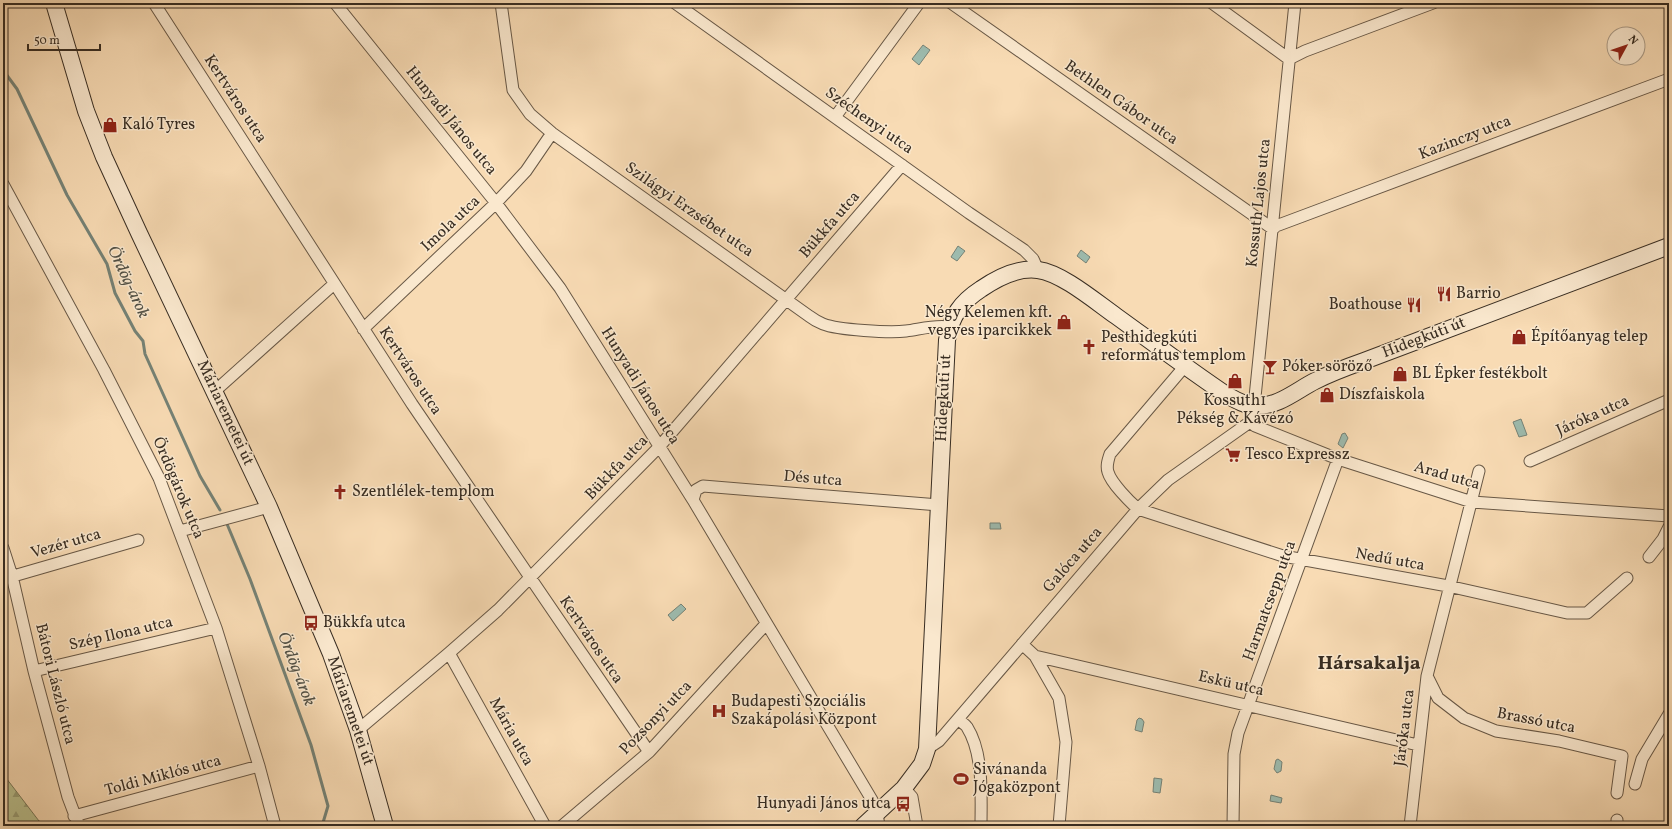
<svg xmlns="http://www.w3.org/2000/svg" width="1672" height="829" viewBox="0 0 1672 829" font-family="Vollkorn,serif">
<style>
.forest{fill:url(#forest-firs);stroke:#797758}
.water{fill:#9dbbae;stroke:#758276}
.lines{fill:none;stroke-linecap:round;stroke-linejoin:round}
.stream{stroke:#758276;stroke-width:3}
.street-casing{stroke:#685846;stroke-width:13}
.secondary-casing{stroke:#382d22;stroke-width:18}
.street{stroke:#fae8ce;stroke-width:11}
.secondary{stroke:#fae8ce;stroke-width:16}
.labels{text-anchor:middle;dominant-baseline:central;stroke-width:3;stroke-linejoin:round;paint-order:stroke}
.street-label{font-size:16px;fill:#382d22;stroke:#fae8ce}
.poi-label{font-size:16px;fill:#382d22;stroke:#fae8ce;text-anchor:start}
.water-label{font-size:17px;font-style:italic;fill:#515045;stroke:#fae8ce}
.district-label{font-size:20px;font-weight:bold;fill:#382d22;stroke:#fae8ce}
</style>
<defs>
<pattern id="forest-firs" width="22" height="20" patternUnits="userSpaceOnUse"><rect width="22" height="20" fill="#bac18f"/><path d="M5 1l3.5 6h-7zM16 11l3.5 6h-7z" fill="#989d74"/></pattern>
</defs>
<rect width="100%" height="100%" fill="#f8dbb4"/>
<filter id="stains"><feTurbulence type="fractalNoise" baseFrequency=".005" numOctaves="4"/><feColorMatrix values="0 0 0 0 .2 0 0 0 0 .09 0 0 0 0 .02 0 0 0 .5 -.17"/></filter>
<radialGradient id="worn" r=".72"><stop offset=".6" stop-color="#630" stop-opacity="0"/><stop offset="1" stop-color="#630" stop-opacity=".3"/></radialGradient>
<path class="forest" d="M3,774L39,821L50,826H3Z"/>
<path class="water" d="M923,45L930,50L919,65L912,59Z
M958,246L965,251L957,261L951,257Z
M1081,250L1090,257L1086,263L1077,256Z
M1521,419L1527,435L1519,437L1513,422Z
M1345,433L1348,438L1343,448L1338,444L1342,434Z
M990,523H1000L1001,529H990Z
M681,604L686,609L673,621L668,615Z
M1139,718L1142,719L1144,722L1142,732L1135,730L1137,720Z
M1278,759L1282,762L1281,771L1277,773L1274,769L1276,760Z
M1154,778L1162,779L1160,793L1153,792Z
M1271,795L1282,798L1281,803L1270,801Z"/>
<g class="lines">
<path class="stream" d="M3,70L17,89L67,195L107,264L115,293L135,331L143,341L145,354L200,476L220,510
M227,524L250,579L311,745L328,806L322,826"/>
<g class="street-casing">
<path id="street" d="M154,3L412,404L649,752
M335,3L496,203L560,288L693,500L872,800L877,813L879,826
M501,3L513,90L530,114L552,133L809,316C813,319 818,322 823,324C838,330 890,333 906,331C921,329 934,325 949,327
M675,3L969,213L1024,250L1033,259L1038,270
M951,3L1273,229
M1212,3L1289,59
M1289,59L1305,51L1433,3
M835,117L919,3
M3,184L104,370L159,478L216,628L259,766L275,826
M1273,229L1276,226L1669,79
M363,329L496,203L526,171L552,133
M1185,366L1110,454C1108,460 1106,466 1108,472C1111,483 1130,502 1138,509L1283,556L1448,586L1567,613H1587L1627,578
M215,391L334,284
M1250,422L1255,426L1338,459L1472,502L1669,516
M1530,461L1669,400
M693,500L696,490L703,486L939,505
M180,531L269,507
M3,548L12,576L34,671L68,797L79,826
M1649,557L1663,539L1669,527
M3,579L138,540
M1022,644L1035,656L1059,698L1066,742L1059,826
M449,653L545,826
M1035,656L1418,745
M34,671L216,628
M1427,676L1438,698L1464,718L1496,731L1559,741L1622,756L1617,793
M958,719C961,722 965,724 967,727C984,754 981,796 981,826
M358,730L449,653L498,610L659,447L902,165
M927,749L939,741L1138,509L1168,480L1250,422L1254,407L1295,3
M1635,784L1642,759L1669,714
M904,788L912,797L917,826
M74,816L259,766
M562,826L649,752L766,624
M1233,826L1234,754L1238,733L1338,459
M1410,826L1427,676L1479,471
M1617,826V820"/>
</g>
<g class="secondary-casing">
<path id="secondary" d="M54,3L86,111L104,157L139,233L269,507L331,654L358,730L385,826
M863,826L904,788L922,764L927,749L947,340C951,316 961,302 981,289C997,278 1017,267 1038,270C1062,273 1096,302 1116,316C1152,342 1188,369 1225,394C1234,399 1245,406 1256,406C1278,407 1297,390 1315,381C1331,373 1347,367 1364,361L1669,246"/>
</g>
<use href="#street" class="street"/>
<use href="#secondary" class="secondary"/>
</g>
<defs>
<g id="shop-bare" transform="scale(1.2)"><path d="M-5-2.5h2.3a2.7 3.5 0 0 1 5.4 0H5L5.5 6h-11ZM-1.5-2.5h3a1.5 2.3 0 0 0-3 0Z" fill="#8f2418" stroke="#fae8ce" stroke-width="2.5" paint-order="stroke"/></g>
<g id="restaurant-bare" transform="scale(1.2)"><path d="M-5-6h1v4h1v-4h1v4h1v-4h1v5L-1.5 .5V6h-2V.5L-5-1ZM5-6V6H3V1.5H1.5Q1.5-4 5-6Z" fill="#8f2418" stroke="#fae8ce" stroke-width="2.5" paint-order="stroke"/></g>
<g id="church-bare" transform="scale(1.2)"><path d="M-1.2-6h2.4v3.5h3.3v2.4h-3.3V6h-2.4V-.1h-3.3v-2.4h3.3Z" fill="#8f2418" stroke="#fae8ce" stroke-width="2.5" paint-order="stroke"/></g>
<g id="bar-bare" transform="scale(1.2)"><path d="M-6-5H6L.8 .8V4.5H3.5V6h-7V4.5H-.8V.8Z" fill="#8f2418" stroke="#fae8ce" stroke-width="2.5" paint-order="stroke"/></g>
<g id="supermarket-bare" transform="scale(1.2)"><path d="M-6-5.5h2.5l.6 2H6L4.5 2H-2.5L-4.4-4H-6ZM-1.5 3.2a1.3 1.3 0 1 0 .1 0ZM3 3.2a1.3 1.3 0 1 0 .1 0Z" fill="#8f2418" stroke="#fae8ce" stroke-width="2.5" paint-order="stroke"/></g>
<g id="bus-bare" transform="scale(1.2)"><path d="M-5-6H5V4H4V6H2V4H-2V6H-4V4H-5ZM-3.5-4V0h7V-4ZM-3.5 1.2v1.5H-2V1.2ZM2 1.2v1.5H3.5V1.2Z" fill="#8f2418" stroke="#fae8ce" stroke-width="2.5" paint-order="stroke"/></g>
<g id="hospital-bare" transform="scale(1.2)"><path d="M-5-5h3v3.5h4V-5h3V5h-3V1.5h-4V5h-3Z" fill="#8f2418" stroke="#fae8ce" stroke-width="2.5" paint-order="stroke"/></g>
<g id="stadium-bare" transform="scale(1.2)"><path d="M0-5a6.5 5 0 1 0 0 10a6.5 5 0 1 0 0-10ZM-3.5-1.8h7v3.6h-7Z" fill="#8f2418" stroke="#fae8ce" stroke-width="2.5" paint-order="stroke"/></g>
</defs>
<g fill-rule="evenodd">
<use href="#shop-bare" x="110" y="125"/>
<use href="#restaurant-bare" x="1444" y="294"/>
<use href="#restaurant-bare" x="1414" y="305"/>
<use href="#shop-bare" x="1064" y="322"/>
<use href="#shop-bare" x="1519" y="337"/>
<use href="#church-bare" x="1089" y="347"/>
<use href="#bar-bare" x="1270" y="367"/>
<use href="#shop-bare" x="1400" y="374"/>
<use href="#shop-bare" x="1235" y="381"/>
<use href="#shop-bare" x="1327" y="395"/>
<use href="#supermarket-bare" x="1233" y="455"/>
<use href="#church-bare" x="340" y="492"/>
<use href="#bus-bare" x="311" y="623"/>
<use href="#hospital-bare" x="719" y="711"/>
<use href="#stadium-bare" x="961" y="779"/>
<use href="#bus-bare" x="903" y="804"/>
</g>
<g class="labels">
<g class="street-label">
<text transform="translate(235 99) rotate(57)">Kertváros utca</text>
<text transform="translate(1121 103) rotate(35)">Bethlen Gábor utca</text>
<text transform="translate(451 121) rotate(51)">Hunyadi János utca</text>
<text transform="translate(869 121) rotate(35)">Széchenyi utca</text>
<text transform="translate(1465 138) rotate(-21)">Kazinczy utca</text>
<text transform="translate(1259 203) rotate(-84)">Kossuth Lajos utca</text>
<text transform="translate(689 210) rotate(35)">Szilágyi Erzsébet utca</text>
<text transform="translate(451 224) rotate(-43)">Imola utca</text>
<text transform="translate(830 225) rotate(-49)">Bükkfa utca</text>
<text transform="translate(1424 338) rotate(-21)">Hidegkúti út</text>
<text transform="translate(410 371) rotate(57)">Kertváros utca</text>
<text transform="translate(640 386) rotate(58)">Hunyadi János utca</text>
<text transform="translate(944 398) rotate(-87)">Hidegkúti út</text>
<text transform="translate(225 413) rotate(65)">Máriaremetei út</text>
<text transform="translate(1593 416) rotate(-24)">Járóka utca</text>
<text transform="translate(617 468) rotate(-46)">Bükkfa utca</text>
<text transform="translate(1447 476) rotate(16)">Arad utca</text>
<text transform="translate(813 479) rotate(5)">Dés utca</text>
<text transform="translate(178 488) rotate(67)">Ördögárok utca</text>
<text transform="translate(66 544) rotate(-16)">Vezér utca</text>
<text transform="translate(1073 560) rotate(-49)">Galóca utca</text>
<text transform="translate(1390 560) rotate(10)">Nedű utca</text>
<text transform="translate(1270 601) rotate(-70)">Harmatcsepp utca</text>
<text transform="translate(121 634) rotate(-13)">Szép Ilona utca</text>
<text transform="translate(591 640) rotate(56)">Kertváros utca</text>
<text transform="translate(55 684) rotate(76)">Bátori László utca</text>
<text transform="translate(1231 684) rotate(13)">Eskü utca</text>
<text transform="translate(350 711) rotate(71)">Máriaremetei út</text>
<text transform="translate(656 718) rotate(-46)">Pozsonyi utca</text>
<text transform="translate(1536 721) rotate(11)">Brassó utca</text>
<text transform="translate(1405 728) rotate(-83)">Járóka utca</text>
<text transform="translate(511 732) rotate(61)">Mária utca</text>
<text transform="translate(163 776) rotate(-15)">Toldi Miklós utca</text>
</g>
<g class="poi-label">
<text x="122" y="125">Kaló Tyres</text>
<text x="1456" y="294">Barrio</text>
<text x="1402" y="305" text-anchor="end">Boathouse</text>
<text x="1052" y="313" text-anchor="end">Négy Kelemen kft.<tspan x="1052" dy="18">vegyes iparcikkek</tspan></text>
<text x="1531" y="337">Építőanyag telep</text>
<text x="1101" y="338">Pesthidegkúti<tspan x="1101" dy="18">református templom</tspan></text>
<text x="1282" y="367">Póker söröző</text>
<text x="1412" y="374">BL Épker festékbolt</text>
<text x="1339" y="395">Díszfaiskola</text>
<text x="1235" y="401" text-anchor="middle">Kossuth1<tspan x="1235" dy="18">Pékség &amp; Kávézó</tspan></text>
<text x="1245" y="455">Tesco Expressz</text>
<text x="352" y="492">Szentlélek-templom</text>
<text x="323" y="623">Bükkfa utca</text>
<text x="731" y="702">Budapesti Szociális<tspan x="731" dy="18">Szakápolási Központ</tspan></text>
<text x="973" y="770">Sivánanda<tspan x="973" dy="18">Jógaközpont</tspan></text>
<text x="891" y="804" text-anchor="end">Hunyadi János utca</text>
</g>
<g class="water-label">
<text transform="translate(128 282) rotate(65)">Ördög-árok</text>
<text transform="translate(296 669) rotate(69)">Ördög-árok</text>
</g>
<g class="district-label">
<text x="1369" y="664">Hársakalja</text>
</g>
</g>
<rect width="1672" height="829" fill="none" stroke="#f8dbb4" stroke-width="16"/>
<rect x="4" y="4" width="1664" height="821" fill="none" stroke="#382d22" stroke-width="2"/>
<rect x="8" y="8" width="1656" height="813" fill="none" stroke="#382d22"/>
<g transform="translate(1626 46) rotate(50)"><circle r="19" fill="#fae8ce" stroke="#ac9d89"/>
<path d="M0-3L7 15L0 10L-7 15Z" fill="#8f2418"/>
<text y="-6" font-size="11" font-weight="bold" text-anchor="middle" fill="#382d22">N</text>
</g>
<path d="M28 44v6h72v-6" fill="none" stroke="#382d22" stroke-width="2"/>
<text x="34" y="44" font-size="12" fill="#382d22" stroke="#fae8ce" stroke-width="3" paint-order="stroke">50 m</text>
<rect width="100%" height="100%" filter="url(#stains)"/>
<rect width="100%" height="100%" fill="url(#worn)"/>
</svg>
